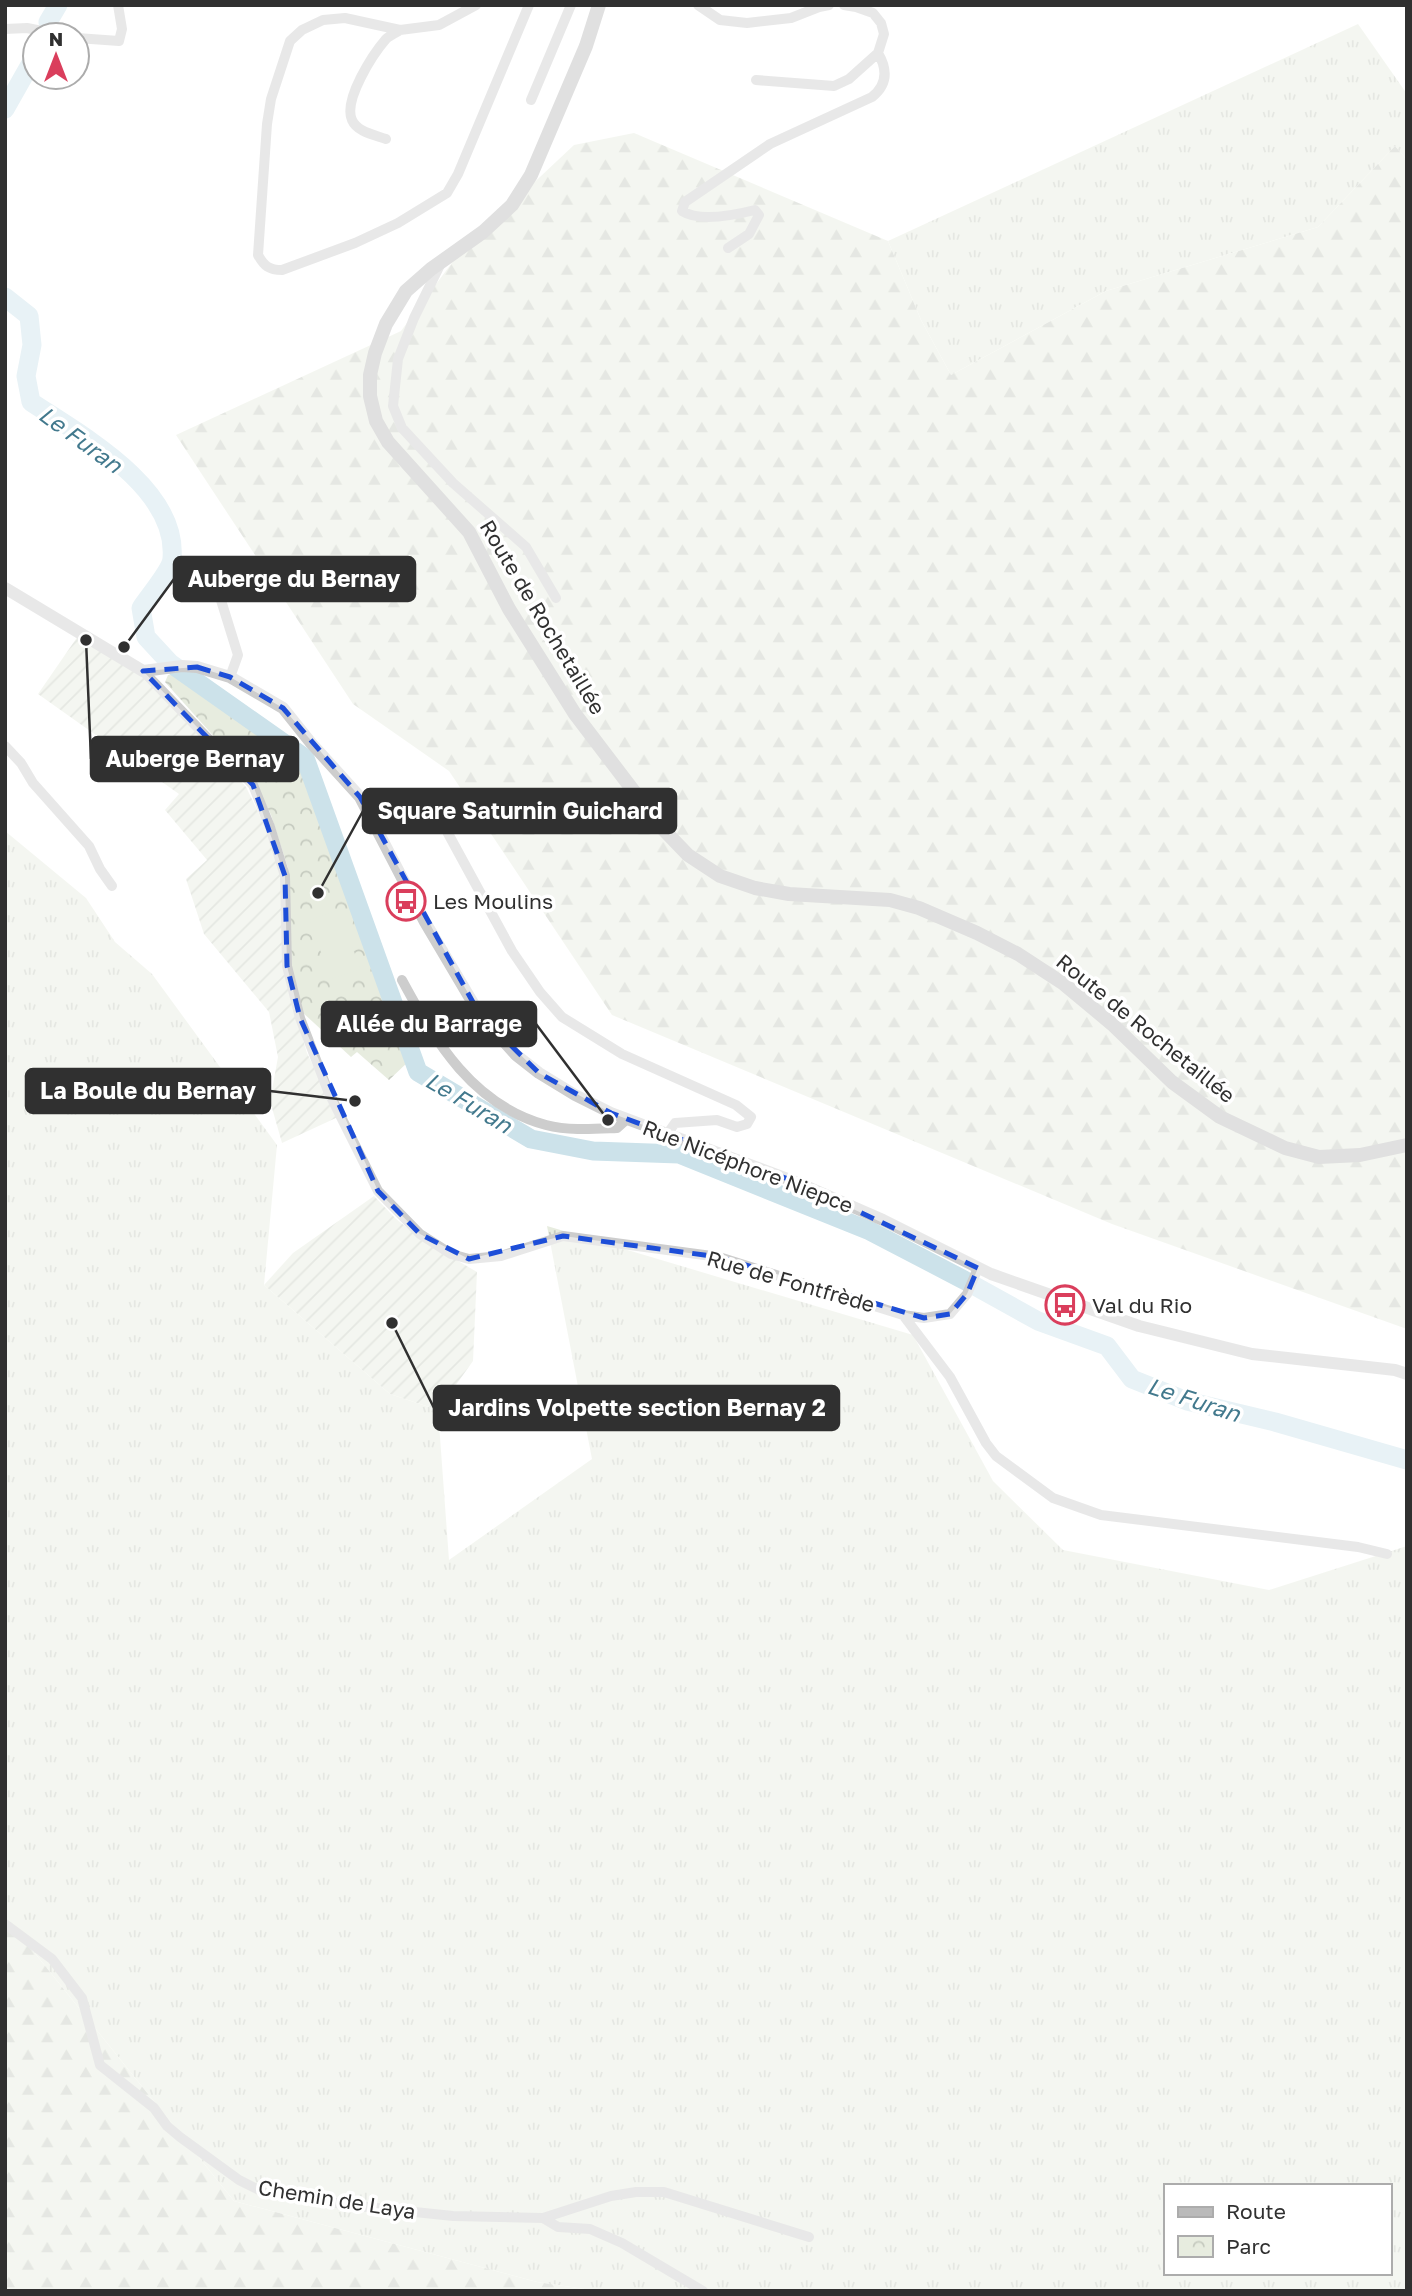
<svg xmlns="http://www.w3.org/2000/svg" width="1412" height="2296" viewBox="0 0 1412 2296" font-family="'Golos Text',sans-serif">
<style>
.grass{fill:url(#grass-tufts);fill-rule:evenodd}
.forest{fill:url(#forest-firs)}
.park{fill:url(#park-crowns)}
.garden{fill:url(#garden-furrows)}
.pitch{fill:#e7ecdf}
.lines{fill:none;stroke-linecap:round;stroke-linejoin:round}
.river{stroke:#cce2ea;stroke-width:19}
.minor{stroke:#cdcdcd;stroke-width:10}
.tertiary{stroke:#cdcdcd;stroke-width:12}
.secondary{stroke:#bababa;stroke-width:14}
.marked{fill:none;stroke:#1d4ed8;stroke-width:5;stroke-dasharray:14 9;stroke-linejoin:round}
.labels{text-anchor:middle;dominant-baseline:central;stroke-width:7;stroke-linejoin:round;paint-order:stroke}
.street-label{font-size:21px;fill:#303030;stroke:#fff}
.poi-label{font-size:21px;fill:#303030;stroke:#fff;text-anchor:start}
.water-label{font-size:23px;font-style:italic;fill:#42798d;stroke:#fff}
.leader{fill:none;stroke:#303030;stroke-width:2.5}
.callout-dot{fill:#303030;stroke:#fff;stroke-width:2.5}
.callout{fill:#303030;stroke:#303030;stroke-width:2.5}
.callout-label{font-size:23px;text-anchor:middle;font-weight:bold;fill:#fff}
</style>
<defs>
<pattern id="grass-tufts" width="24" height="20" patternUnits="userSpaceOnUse" patternTransform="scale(1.75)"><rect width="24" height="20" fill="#e7ecdf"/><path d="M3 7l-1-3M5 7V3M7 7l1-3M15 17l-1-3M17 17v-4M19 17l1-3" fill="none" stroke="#c6cbc0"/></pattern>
<pattern id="forest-firs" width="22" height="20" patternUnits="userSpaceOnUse" patternTransform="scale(1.75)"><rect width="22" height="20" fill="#e7ecdf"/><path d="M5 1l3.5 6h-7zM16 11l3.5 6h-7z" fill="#c6cbc0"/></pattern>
<pattern id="park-crowns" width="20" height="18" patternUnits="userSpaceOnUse" patternTransform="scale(1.75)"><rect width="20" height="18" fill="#e7ecdf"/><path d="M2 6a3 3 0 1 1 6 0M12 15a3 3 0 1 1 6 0" fill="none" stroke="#c6cbc0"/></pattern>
<pattern id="garden-furrows" width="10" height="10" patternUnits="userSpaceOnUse" patternTransform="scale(1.75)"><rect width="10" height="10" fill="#e7ecdf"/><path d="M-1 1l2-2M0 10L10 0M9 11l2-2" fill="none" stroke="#c6cbc0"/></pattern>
</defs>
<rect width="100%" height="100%" fill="#fff"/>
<path class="grass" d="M1358,24L1407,94V160L1395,146L1318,227L1106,291L951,375L921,320L888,241Z
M5,831L86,898L115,942L152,974L277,1145L264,1285L390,1394L438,1410L449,1560L592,1459L547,1226L913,1335L993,1481L1063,1550L1269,1590L1407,1546V2291H598L537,2282L234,2201L5,1916ZM1165,2186H1389V2273H1165Z"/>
<path class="forest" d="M634,133L888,241L921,320L951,375L1106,291L1318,227L1395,146L1407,160V1329L1112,1224L612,1015L449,771L353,704L176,435L401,331L460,252L574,145Z
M5,1916L234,2201L537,2282L598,2291H5Z"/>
<path class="park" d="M174,674L273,740C280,750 293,757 303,765L374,976L394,1014L409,1061L389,1080L357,1052L351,1057L301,1011L292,975L288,868L271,815L254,781L165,682L168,675Z"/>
<path class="garden" d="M78,636L140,674L187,720L246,787L265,826L282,879L286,981L307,1053L338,1117L282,1143L270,1101L278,1057L269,1012L204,934L186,879L207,860L165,810L179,794L38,694Z
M374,1196L395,1218L422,1240L477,1272L473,1361L438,1410L390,1394L264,1285L293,1253Z"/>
<path class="pitch" d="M340,910L360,969L330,979L310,920Z"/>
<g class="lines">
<path class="river" d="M48,22L58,5
M5,109L35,56
M5,297L29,316L32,345L26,376L31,402C81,435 178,488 172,558C172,569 148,597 141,608L146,637L170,663L305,758L418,1072L531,1139L593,1151L679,1154L870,1231L964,1280L1038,1321L1107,1346L1132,1379L1187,1401L1275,1422L1407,1460"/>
<path class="minor" d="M476,5L439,25L400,30L345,18L323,20L302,30L290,41L271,99L267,124L258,255C264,266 269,270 282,270L355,243L398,223L447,193L458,174L529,5
M698,5L720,20L747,23L791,18L819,7L829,5
M5,29L27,28L62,35
M77,38L119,41L122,29L118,5
M756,80L834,86L849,79L878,53L884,34L881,23L873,13L856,7L844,5
M531,100L571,5
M386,139C375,135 357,132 352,120C343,100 373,54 386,39C390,35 396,33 400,30
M728,248L749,234L759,215L755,210C735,215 699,222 682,211L685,202L770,144L872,97C887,85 888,70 878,53
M441,263L414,318L398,359L393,406L402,428L453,483L526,547L556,598
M220,597L238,655L230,677
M143,671L253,785L270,827L285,876L287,966L300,1018L328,1091L378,1191L420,1234L451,1254L469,1259L501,1256L563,1236L719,1257L903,1315L950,1377L986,1443L996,1456L1053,1498L1101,1515L1358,1547L1387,1554
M5,746L21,763L33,783L89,846L100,869L112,886
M432,804L512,951L540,992L562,1017L622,1054L736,1105L751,1117L747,1124L737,1127L717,1120L675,1123L668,1133
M402,980C436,1043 473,1105 546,1125C569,1131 594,1129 617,1128L627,1119
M903,1315L924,1318L950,1314L967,1294L978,1268
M5,1924L52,1959L82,1998L100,2065L154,2108L167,2126L180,2137L239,2180L265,2193L357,2206L453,2216L543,2218L611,2196L636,2192H664L809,2237
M543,2218L558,2227L590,2229L622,2243L703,2291"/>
<path class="tertiary" d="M5,588L143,671L182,666L197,667L230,677L283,708L311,743L360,797L425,922L480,1015L516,1055L539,1073L575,1095L611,1113L796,1182L883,1220L991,1274L1139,1326L1252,1354L1395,1370L1407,1374"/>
<path class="secondary" d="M599,5L586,46L531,175L512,205L483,232L431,269L406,291L386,324L375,353L370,375V396L376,421L388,442L469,532L509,609L575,714L661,827L688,855L720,876L755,888L789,894L890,900L919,908L977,933L1018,954L1064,984L1112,1024L1172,1082L1220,1117L1285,1148L1319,1157L1360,1155L1407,1145"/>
</g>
<path d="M0 0H1412V2296H0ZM197,667L230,677L283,708L360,797L480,1015L539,1073L611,1113L796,1182L978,1268L967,1294L950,1314L924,1318L719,1257L563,1236L469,1259L420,1234L378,1191L300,1018L287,966L285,876L253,785L143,671Z" fill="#fff" fill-opacity=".55" fill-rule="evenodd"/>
<path class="marked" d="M197,667L230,677L283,708L360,797L480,1015L539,1073L611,1113L796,1182L978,1268L967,1294L950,1314L924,1318L719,1257L563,1236L469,1259L420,1234L378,1191L300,1018L287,966L285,876L253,785L143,671Z"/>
<defs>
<g id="bus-ring" transform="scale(2.0125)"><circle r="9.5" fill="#fff" stroke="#da3e5c" stroke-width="1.5"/><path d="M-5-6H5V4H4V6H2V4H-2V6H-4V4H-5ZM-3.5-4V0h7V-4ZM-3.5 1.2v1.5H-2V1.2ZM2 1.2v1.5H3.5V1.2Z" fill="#da3e5c"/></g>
</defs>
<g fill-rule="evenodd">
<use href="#bus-ring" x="406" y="901"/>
<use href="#bus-ring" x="1065" y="1305"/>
</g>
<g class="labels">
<g class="street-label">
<text transform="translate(543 617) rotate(59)">Route de Rochetaillée</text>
<text transform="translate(1146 1028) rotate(39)">Route de Rochetaillée</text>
<text transform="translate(748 1166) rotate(21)">Rue Nicéphore Niepce</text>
<text transform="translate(791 1281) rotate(16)">Rue de Fontfrède</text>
<text transform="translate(337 2199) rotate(9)">Chemin de Laya</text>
</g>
<g class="poi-label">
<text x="433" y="901">Les Moulins</text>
<text x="1092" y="1305">Val du Rio</text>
</g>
<g class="water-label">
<text transform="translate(81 439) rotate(36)">Le Furan</text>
<text transform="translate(469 1102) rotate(31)">Le Furan</text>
<text transform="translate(1194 1399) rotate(18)">Le Furan</text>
</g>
</g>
<path class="leader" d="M124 647L174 579M86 640L91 759M318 893L363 811M608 1120L536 1024M355 1101L270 1091M392 1323L434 1408"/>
<g class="callout-dot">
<circle cx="124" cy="647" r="7"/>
<circle cx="86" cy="640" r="7"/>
<circle cx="318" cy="893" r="7"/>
<circle cx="608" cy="1120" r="7"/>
<circle cx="355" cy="1101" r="7"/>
<circle cx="392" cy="1323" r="7"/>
</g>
<g class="callout">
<rect x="174" y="557" width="241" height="44" rx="7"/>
<rect x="91" y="737" width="207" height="44" rx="7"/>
<rect x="363" y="789" width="313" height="44" rx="7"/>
<rect x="322" y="1002" width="214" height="44" rx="7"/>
<rect x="26" y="1069" width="244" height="44" rx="7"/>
<rect x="434" y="1386" width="405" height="44" rx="7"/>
</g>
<g class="callout-label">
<text x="294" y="587">Auberge du Bernay</text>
<text x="195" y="767">Auberge Bernay</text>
<text x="520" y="819">Square Saturnin Guichard</text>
<text x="429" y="1032">Allée du Barrage</text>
<text x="148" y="1099">La Boule du Bernay</text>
<text x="637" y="1416">Jardins Volpette section Bernay 2</text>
</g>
<rect width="1412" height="2296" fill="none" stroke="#303030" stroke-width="14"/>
<rect x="1164" y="2184" width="228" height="91" fill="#ffffff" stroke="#acacac" stroke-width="2"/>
<rect x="1178" y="2207" width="35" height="10" fill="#bababa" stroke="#acacac" stroke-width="2"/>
<text x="1226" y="2219" font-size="21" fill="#303030">Route</text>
<rect x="1178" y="2236" width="35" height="21" fill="url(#park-crowns)" stroke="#acacac" stroke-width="2"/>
<text x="1226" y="2254" font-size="21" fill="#303030">Parc</text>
<g transform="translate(56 56)"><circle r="33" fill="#ffffff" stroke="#acacac" stroke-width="2"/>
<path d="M0-5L12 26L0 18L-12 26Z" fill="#da3e5c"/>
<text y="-10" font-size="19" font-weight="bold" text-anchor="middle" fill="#303030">N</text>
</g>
</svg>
